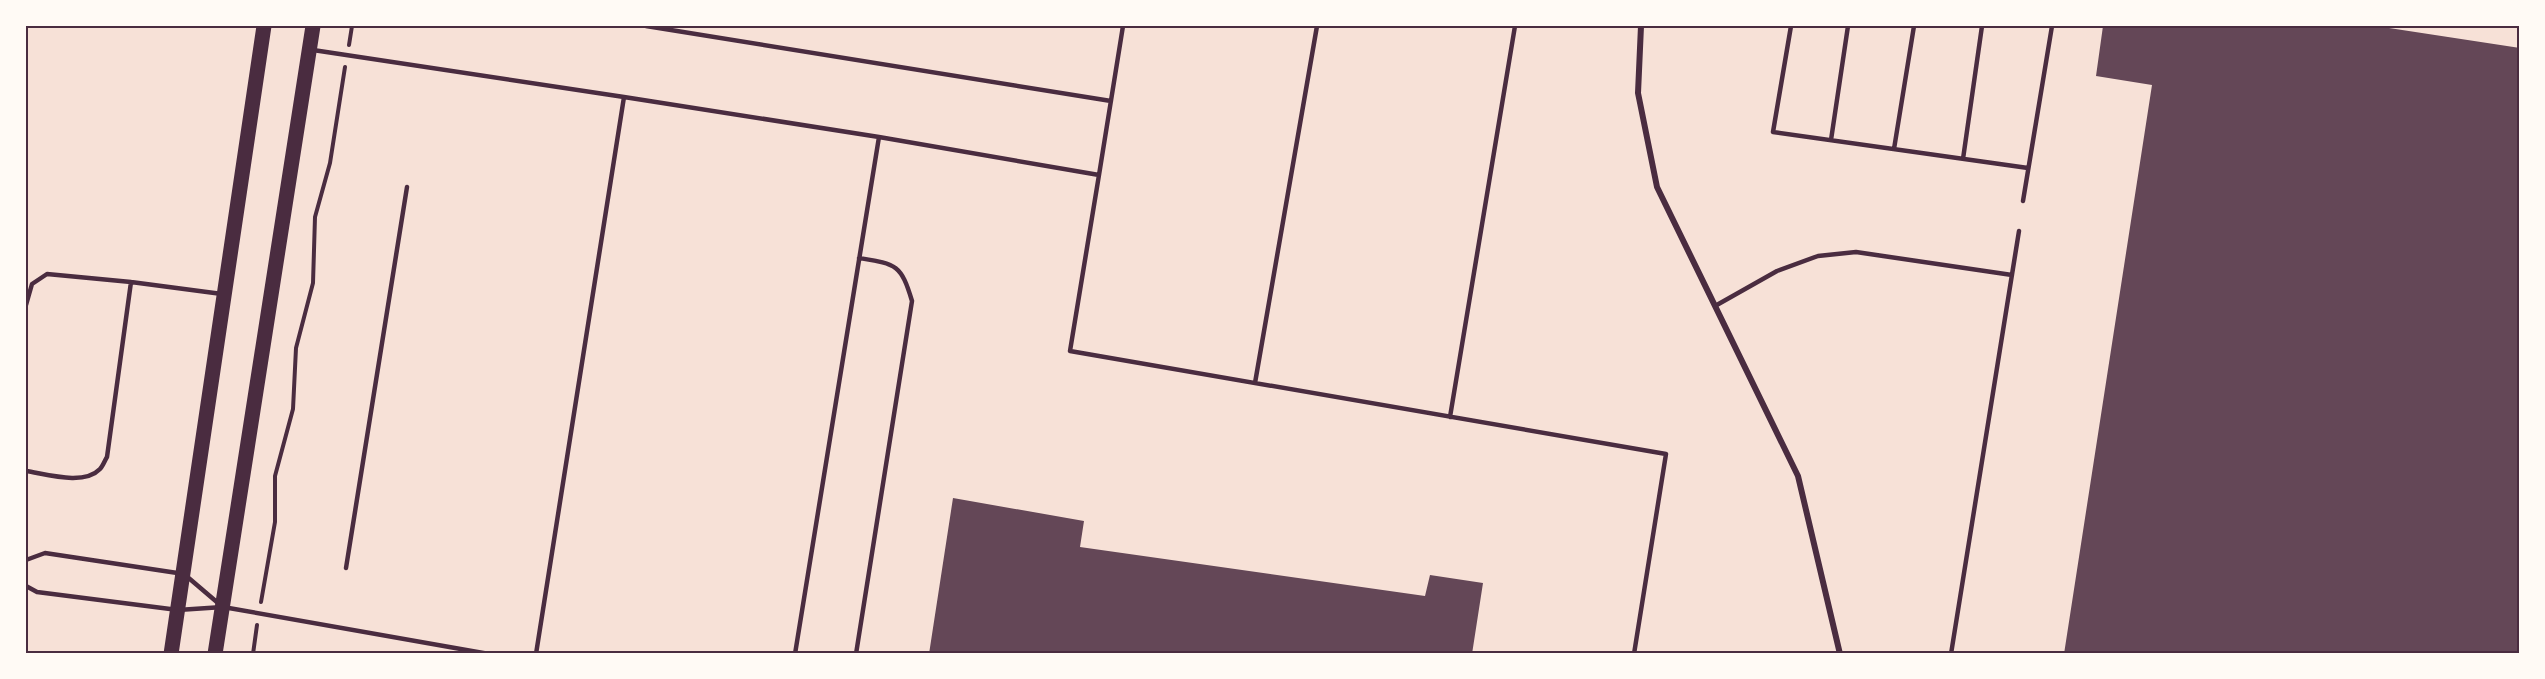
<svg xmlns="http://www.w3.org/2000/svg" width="2545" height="679" viewBox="0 0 2545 679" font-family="'Asap Condensed',sans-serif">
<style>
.building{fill:#644757}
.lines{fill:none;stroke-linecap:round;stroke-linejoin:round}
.path{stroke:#4a2c40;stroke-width:4}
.service{stroke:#4a2c40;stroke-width:4.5}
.minor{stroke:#4a2c40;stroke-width:6}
.primary{stroke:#4a2c40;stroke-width:15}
.neatline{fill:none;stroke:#4a2c40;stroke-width:2}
</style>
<rect width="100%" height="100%" fill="#f7e1d7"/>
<path class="building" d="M2103,26H2376L2520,48V654H2064L2152,85L2096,76Z
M953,498L1084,521L1080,547L1425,596L1430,575L1483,583L1472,654H929Z"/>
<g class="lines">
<path class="path" d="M349,45L352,26
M261,602L275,522V476L293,409L296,348L313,283L315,217L330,163L345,67
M253,654L257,625"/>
<path class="service" d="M646,26L1111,101
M1791,26L1773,132L2028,168
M313,50L624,97
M879,137L1099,175L1070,351L1666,454L1634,654
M1831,140L1848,26
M1894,149L1914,26
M1963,159L1982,26
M1099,175L1123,26
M2023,201L2052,26
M26,305L32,284L47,274L131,282L222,294
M1715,306L1777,271L1818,256L1856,252L2012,275
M1255,383L1317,26
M1450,417L1515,26
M26,471C46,474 84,486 100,469C103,466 105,460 107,457L131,282
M26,560L45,553L184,574L218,603
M346,568L407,187
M26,586L37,592L178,610L223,607L489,654
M536,654L624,97L879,137L795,654
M856,654L912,301C901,264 896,264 859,258
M1951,654L2019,231"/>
<path class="minor" d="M1641,26L1638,93L1657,187L1798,476L1840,654"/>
<path class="primary" d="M171,654L264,26
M215,654L313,26"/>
</g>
<rect width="2545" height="679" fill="none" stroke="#fffaf5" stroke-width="54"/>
<rect x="27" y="27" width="2491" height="625" class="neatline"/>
</svg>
